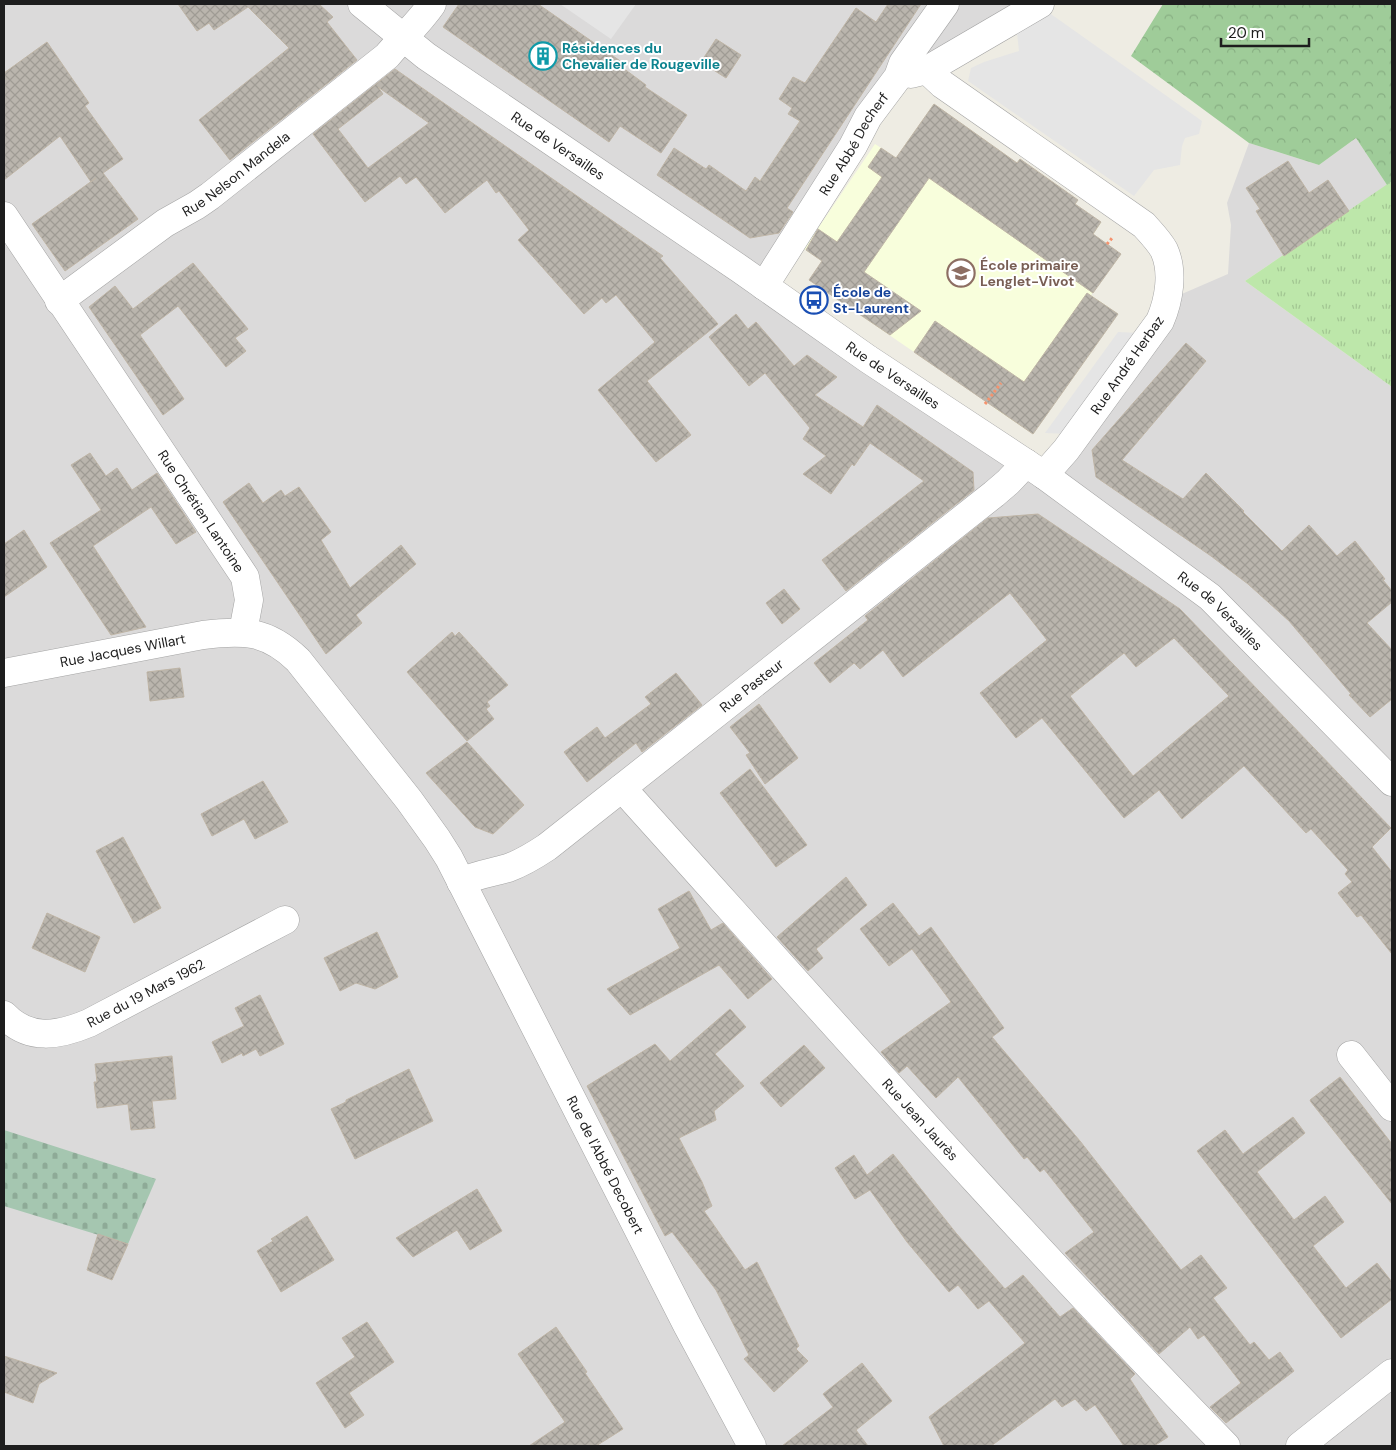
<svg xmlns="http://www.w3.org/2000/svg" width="1396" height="1450" viewBox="0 0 1396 1450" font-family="'DM Sans',sans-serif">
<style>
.residential{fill:#dbdada}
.education{fill:#f8fedc}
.grass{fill:url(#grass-tufts)}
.forest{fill:url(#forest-crowns)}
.cemetery{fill:url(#cemetery-stones)}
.parking{fill:#e5e5e5}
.building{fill:url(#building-cross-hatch);stroke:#bfb5a6;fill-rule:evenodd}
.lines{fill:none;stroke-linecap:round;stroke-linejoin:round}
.minor-casing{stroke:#a4a4a4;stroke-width:29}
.path{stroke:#f5926d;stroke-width:3;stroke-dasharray:2.5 2.5;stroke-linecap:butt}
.minor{stroke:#fff;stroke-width:28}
.labels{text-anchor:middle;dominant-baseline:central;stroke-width:4;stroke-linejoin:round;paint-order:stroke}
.culture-label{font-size:14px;font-weight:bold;fill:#0d838f;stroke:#fff;text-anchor:start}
.street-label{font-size:14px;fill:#1d1d1d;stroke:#fff}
.education-label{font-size:14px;font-weight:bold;fill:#785e54;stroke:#fff;text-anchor:start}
.transit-label{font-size:14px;font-weight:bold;fill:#164399;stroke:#fff;text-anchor:start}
</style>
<defs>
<pattern id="grass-tufts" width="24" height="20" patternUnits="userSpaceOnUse" patternTransform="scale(1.25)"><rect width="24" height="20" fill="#bde7aa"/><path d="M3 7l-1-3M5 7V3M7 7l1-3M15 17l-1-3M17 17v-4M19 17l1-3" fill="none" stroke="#a2c692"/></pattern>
<pattern id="forest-crowns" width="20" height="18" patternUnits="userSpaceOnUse" patternTransform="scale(1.25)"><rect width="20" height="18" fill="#9fcc99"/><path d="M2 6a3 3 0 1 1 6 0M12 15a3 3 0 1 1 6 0" fill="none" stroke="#88af83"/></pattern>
<pattern id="cemetery-stones" width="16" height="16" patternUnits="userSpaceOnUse" patternTransform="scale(1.25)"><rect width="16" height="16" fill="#a5c6b0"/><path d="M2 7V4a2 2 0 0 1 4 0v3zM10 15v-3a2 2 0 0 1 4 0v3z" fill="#8eaa97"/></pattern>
<pattern id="building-cross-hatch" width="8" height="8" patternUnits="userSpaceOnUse" patternTransform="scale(1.25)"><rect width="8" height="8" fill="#bab5ad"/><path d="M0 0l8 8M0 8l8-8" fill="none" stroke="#9f9b94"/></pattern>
</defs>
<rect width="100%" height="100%" fill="#eeece3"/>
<path class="residential" d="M4,4H1040L910,74L764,286L1044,475L1168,300L1228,274L1231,225L1227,203L1249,143L1319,165L1356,138L1387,185L1245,281L1392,387V1446H4Z"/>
<path class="education" d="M934,104L1017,163L1020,159L1078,200L1075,204L1101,223L1073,263L1096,237L1121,254L1091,295L1118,314L1033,434L994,408L1011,384L981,398L863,317L878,294L822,261L804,249L875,144L898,159L905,145Z"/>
<path class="grass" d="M1392,181V387L1245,281Z"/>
<path class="forest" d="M1163,4H1392V181L1387,185L1356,138L1319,165L1249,143L1131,56Z"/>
<path class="cemetery" d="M4,1130L156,1179L128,1244L4,1206Z"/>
<path class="parking" d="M560,4H636L611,39Z
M1048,12L1202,121L1199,134L1185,138L1182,146L1180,165L1154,170L1134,196L968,81L971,68L984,62L1019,51L1017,33Z
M1118,332L1141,333L1068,434L1045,433Z"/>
<path class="building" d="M178,4H319L333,17L327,22L357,60L230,160L199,120L289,48L248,7L214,30L209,23L197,31Z
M459,4H538L626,65L623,68L646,85L645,87L687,115L661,153L620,126L609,142L443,27Z
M888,4H921L787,208L793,212L779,233L750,238L657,175L674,148L706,169L709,165L746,191L755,177L760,181L800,121L788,114L792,108L779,99L793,77L805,83L856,8L876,22Z
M716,39L741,55L726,78L701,62Z
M47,42L89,103L85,106L123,159L103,173L138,219L65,271L32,224L96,178L91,182L60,136L4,180V73Z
M395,69L663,256L660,258L718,324L647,381L691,435L656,462L598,390L655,342L616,295L606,303L602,298L584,314L518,240L529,230L499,191L496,193L487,180L445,213L416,177L406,184L400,176L365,202L313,134ZM378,87L429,123L368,168L338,129L383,94Z
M934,104L1017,163L1020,159L1078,200L1075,204L1101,222L1093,234L1121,254L1093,293L929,178L864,272L921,311L890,335L809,280L822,261L806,250L818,229L837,242L882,177L868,167L881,148L896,158Z
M1288,161L1309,193L1328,180L1349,211L1284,256L1256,211L1260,209L1246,188Z
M193,263L248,329L235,338L246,351L226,367L178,306L140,335L184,399L163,415L89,307L115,286L133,309Z
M1087,293L1118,314L1033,434L914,352L935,321L1024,382Z
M736,314L748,329L756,322L794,366L807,355L837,377L815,395L863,427L877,405L973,472L974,490L846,591L822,560L924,481L870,443L854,466L852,464L831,494L803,474L826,456L803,439L810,428L765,373L749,386L709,337Z
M1186,343L1206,361L1122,460L1183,499L1206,473L1244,511L1243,512L1282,551L1309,525L1337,556L1355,541L1385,579L1383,580L1392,591V602L1367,623L1392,650V699L1370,717L1349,695L1351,694L1289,621L1248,584L1211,556L1096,477L1092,450Z
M90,453L106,476L117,468L132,490L157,473L196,532L176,544L151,507L93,546L146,627L111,635L50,543L101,510L71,465Z
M249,483L263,503L281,490L285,496L299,487L331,532L321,540L350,588L401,545L416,564L356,615L362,623L326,654L223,502Z
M1038,514L1180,609L1391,828L1372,847L1392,872V954L1361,915L1357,917L1338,893L1352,882L1345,874L1348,870L1311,829L1306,833L1244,766L1182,819L1159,790L1124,818L1042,718L1016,738L980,693L1047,640L1010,593L903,677L883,650L860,669L854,663L830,683L814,663L868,620L865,616L988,518ZM1174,638L1229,696L1133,776L1070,696L1124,653L1136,667Z
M24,530L47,567L4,597V544Z
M784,589L800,609L782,624L766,603Z
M452,632L455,636L459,632L508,685L487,702L490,706L486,709L494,719L467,741L407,672Z
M180,668L184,697L150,701L147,672Z
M676,673L702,705L642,752L636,743L587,782L564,752L597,727L605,738L651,704L645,697Z
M759,704L798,758L765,784L746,755L750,753L730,727Z
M467,742L524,805L493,834L475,827L426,773Z
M750,769L807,845L776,867L720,793Z
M263,781L288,822L255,839L244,819L212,836L201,814Z
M123,837L161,908L134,923L96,851Z
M846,877L867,905L816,949L823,958L808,971L777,937Z
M689,891L711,930L723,923L772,979L748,999L719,965L630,1015L607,989L680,948L658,909Z
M893,903L919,936L931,927L1004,1028L992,1037L1080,1141L1181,1270L1201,1255L1227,1288L1213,1298L1250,1345L1254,1342L1269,1360L1280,1352L1294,1371L1226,1423L1210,1407L1241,1383L1204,1335L1198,1339L1190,1327L1159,1354L1065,1253L1094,1232L1044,1169L1040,1172L1027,1157L1024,1159L958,1077L936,1098L907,1066L899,1073L881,1052L951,1002L912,949L889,966L860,929Z
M47,913L100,937L85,972L32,948Z
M377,932L398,977L375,989L356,983L340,991L324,958Z
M260,995L284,1044L260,1056L256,1049L243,1056L242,1053L222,1063L212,1042L244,1026L235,1008Z
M730,1009L746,1027L715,1054L744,1086L714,1111L716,1120L679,1138L702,1182L712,1206L704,1211L745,1270L757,1262L799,1346L796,1349L808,1361L774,1392L744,1359L749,1355L716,1290L672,1232L665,1236L587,1086L655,1044L670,1061Z
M804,1045L825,1068L781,1107L760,1083Z
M172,1056L176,1099L152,1101L155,1128L131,1130L128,1104L97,1108L94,1082H97L95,1064Z
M409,1069L433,1121L355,1159L331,1109L346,1102V1100Z
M1340,1077L1392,1144V1204L1311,1102L1310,1100Z
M1293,1117L1305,1133L1257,1172L1294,1220L1325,1196L1344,1222L1313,1246L1346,1288L1377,1263L1392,1282V1299L1341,1338L1197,1151L1225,1130L1243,1154Z
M893,1154L956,1233L1005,1289L1023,1275L1060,1317L1073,1308L1135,1374L1130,1379L1168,1437L1154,1446H1124L1095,1405L1086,1411L1075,1399L1062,1407L1055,1399L991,1446H944L929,1417L1025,1343L989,1301L978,1309L958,1285L949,1292L907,1242L870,1190L855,1199L835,1168L854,1155L867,1175Z
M477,1189L502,1231L470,1250L457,1230L413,1257L396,1238Z
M307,1216L334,1260L281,1292L257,1251L273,1241L271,1239Z
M98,1234L128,1244L112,1280L87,1270Z
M367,1322L394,1362L349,1393L364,1415L345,1428L316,1383L355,1357L342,1338Z
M556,1327L587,1372L585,1373L623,1429L596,1446H529L565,1422L518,1354Z
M4,1356L57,1373L39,1384L33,1403L4,1392Z
M862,1363L892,1401L856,1430L868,1446H782L833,1407L823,1394Z"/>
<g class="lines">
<g class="minor-casing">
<g id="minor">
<path id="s1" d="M362,4L426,56L740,269L868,359L1044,475L1210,597L1392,782"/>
<path d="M927,70L942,84L1144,225C1151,233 1159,241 1164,250C1174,272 1169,300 1160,321L1066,450L1044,475"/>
<path d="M911,74L927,70L1040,4"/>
<path id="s2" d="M4,216L245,577L249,600L243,632"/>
<path id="s3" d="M764,286L853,146L868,117L898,77L903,63L945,4"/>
<path id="s4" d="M59,301L165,223L197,205L210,196L387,56C402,38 419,23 432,4"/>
<path id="s5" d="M4,673L203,635C243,630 267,630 298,660L409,800L437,839L449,858L687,1325L752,1446"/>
<path id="s6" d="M622,788C821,1009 1018,1233 1226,1446"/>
<path id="s7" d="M461,882C478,874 491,873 508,868C522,863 535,855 547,847L994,494L1008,482L1026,463"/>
<path id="s8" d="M4,1015C29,1041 58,1036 89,1023L285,920"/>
<path d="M1351,1055L1392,1107"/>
<path d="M1300,1446L1392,1373"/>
</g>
</g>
<path class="path" d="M1107,244L1113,237
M985,404L1001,383"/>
<use href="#minor" class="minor"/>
</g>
<defs>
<g id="building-ring" transform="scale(1.4375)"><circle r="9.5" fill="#fff" stroke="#0f9aa8" stroke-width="1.5"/><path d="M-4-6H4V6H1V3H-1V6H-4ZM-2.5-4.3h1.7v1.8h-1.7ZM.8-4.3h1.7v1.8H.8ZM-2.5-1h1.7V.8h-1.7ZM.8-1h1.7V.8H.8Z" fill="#0f9aa8"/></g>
<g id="school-ring" transform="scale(1.4375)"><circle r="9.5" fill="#fff" stroke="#8d6e63" stroke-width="1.5"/><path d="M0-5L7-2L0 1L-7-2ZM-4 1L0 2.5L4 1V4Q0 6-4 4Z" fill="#8d6e63"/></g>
<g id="bus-ring" transform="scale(1.4375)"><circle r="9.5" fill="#fff" stroke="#1a4fb4" stroke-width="1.5"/><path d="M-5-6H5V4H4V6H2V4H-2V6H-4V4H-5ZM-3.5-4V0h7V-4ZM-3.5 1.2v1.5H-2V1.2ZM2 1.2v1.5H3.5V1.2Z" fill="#1a4fb4"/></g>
</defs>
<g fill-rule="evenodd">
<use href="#building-ring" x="543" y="56"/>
<use href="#school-ring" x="961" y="273"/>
<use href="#bus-ring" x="814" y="300"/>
</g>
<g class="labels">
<g class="culture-label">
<text x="562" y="48">Résidences du<tspan x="562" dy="16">Chevalier de Rougeville</tspan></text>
</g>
<g class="street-label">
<text stroke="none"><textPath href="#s3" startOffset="168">Rue Abbé Decherf</textPath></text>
<text stroke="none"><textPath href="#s1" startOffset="242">Rue de Versailles</textPath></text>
<text stroke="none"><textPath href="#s4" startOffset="218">Rue Nelson Mandela</textPath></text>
<text transform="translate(1127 365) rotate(-55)">Rue André Herbaz</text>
<text stroke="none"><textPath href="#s1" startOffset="648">Rue de Versailles</textPath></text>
<text stroke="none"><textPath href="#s2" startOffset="355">Rue Chrétien Lantoine</textPath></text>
<text stroke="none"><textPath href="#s1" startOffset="1052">Rue de Versailles</textPath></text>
<text stroke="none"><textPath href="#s5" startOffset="121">Rue Jacques Willart</textPath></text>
<text stroke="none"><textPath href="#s7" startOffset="354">Rue Pasteur</textPath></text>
<text stroke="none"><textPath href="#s8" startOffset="156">Rue du 19 Mars 1962</textPath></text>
<text stroke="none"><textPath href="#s6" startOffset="446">Rue Jean Jaurès</textPath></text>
<text stroke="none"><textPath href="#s5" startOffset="899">Rue de l'Abbé Decobert</textPath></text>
</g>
<g class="education-label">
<text x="980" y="265">École primaire<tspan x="980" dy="16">Lenglet-Vivot</tspan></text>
</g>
<g class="transit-label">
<text x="833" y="292">École de<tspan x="833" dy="16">St-Laurent</tspan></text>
</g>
</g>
<rect width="1396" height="1450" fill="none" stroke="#1d1d1d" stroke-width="10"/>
<path d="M1221 38v8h88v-8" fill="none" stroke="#1d1d1d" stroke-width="2.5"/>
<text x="1228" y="38" font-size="15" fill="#1d1d1d" stroke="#ffffff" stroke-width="4" paint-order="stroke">20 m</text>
</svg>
